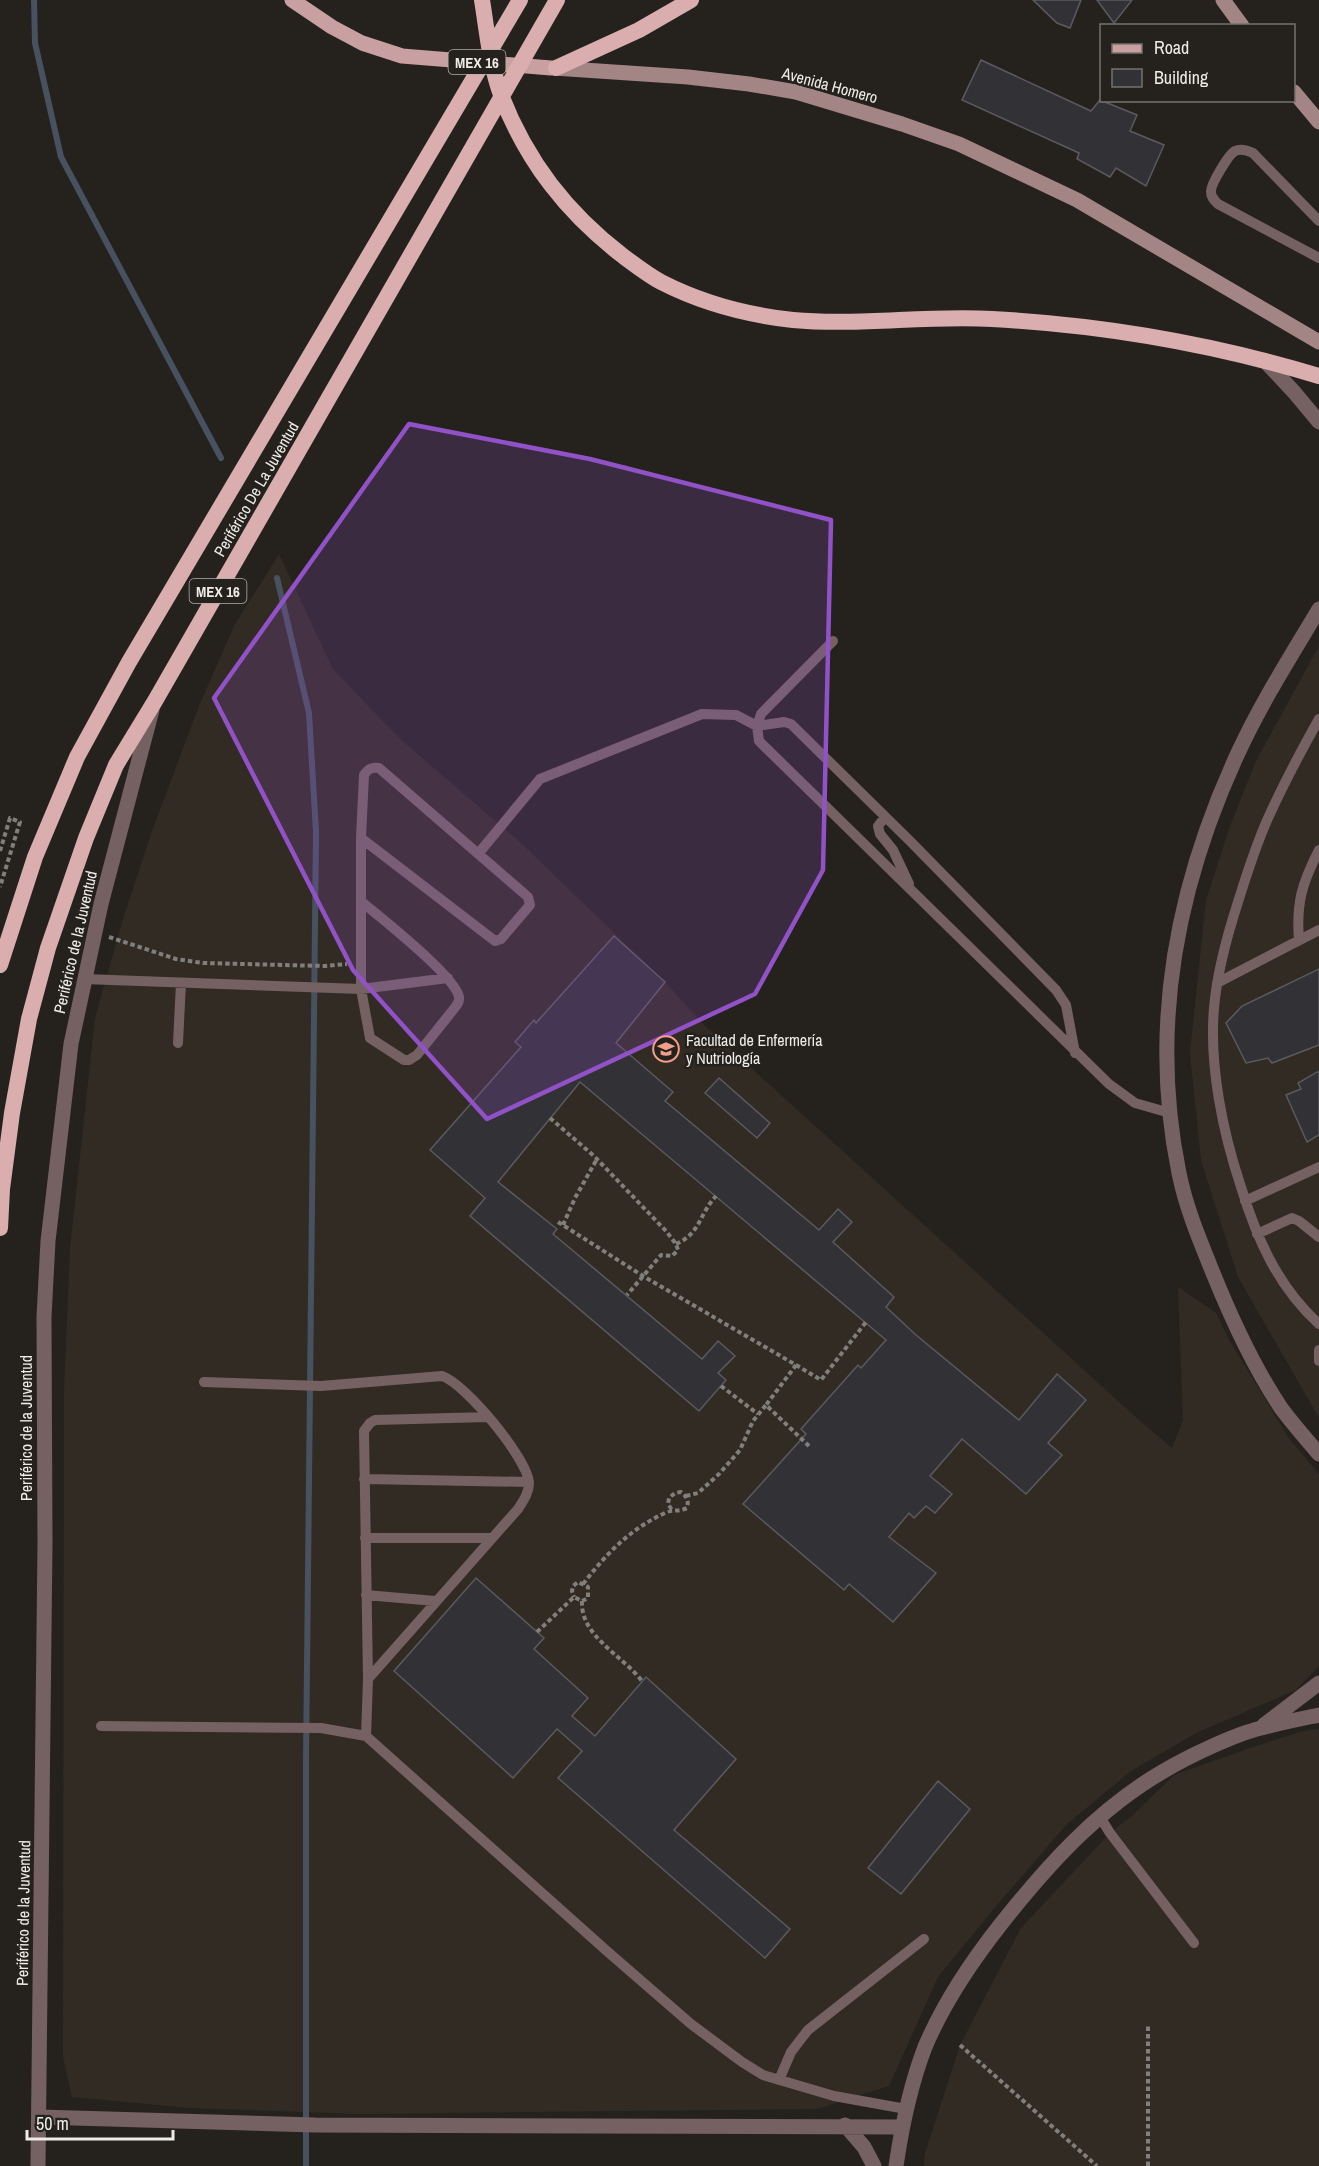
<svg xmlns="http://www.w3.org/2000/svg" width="1319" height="2166" viewBox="0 0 1319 2166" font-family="'Archivo Narrow',sans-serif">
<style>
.built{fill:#322b23}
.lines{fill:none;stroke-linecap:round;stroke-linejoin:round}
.stream{stroke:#475160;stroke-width:6}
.building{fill:#323136;stroke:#5b5a5f;stroke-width:1.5}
.path{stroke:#817f7b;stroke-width:4;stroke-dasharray:4.5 3;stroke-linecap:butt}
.service{stroke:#756162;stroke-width:10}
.minor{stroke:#756162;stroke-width:15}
.secondary{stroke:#a48586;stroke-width:15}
.primary{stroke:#c9a0a2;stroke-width:15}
.trunk{stroke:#daadae;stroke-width:16}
.marked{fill:#9252c7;fill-opacity:0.2;stroke:#9252c7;stroke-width:4.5;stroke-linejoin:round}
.labels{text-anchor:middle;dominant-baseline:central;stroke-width:5;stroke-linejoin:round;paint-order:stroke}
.shield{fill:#25221e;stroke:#b2afac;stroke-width:1.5}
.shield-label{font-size:15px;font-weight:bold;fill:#eeece9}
.street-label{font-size:16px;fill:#eeece9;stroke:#25221e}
.poi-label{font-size:16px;fill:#eeece9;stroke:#25221e;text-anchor:start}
</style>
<rect width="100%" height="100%" fill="#25221e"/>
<path class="built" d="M279,554L333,669L399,738L521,843L665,982L706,1027L1139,1420L1172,1448L1183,1420L1178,1287L1216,1313L1228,1338L1288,1437L1319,1474V1666L1296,1690L1196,1733L1131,1771L1067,1824L996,1906L938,1977L889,2086L817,2109L358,2114L191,2108L72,2097L63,2057L64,1391L70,1249L95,1018L123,919L151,834L199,706L234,626Z
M1319,646V1418L1238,1277L1201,1160L1190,1053L1206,900L1230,826L1256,761Z
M1319,1729V2166H924L925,2153L960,2045L1021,1928L1110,1833L1134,1814L1174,1775L1253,1747L1303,1731Z"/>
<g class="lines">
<path class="stream" d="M34,0L35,43L61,157L221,458
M277,578L309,713L316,832L306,1759V2166"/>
</g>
<path class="building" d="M1033,0H1081L1070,28L1057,23Z
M1097,0H1132L1114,23Z
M981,60L1091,111L1100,100L1137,115L1130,131L1164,145L1146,186L1116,168L1110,177L1077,159L1079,153L962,100Z
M614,936L665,982L616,1043L673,1092L665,1101L819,1230L838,1209L852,1222L833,1242L894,1297L886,1307L916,1335L1019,1420L1057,1374L1086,1400L1048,1443L1062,1455L1026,1494L962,1439L930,1476L952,1494L935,1513L926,1506L914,1518L909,1513L889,1537L936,1573L893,1622L849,1584L844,1590L743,1504L806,1434L801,1429L858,1365L861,1368L886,1340L580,1082L498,1182L557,1229L553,1234L702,1359L718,1341L735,1356L718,1373L726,1380L699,1411L470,1216L485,1198L430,1150L521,1047L515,1042L534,1020L536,1023Z
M1319,969V1045L1272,1063L1268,1058L1246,1063L1226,1023L1242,1006Z
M1319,1071V1135L1307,1142L1286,1095L1301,1089L1298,1083Z
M719,1078L770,1123L757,1138L705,1093Z
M476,1578L544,1638L534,1649L588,1698L572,1716L595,1736L646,1677L736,1759L674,1830L790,1929L765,1958L558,1778L582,1751L557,1729L513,1778L394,1671Z
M938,1781L970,1809L901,1894L868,1868Z"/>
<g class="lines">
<path class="path" d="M0,851L10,818L20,822L0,887
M109,937L176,959L203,963L325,966L347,964
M550,1118L594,1156L666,1231L676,1244L678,1250L672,1256L661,1255L627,1295
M558,1222L643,1276L796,1365L766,1405
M563,1225L575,1198L597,1159
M676,1244C701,1233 699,1214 716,1196
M796,1365L821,1380L866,1322
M721,1386L758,1414
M686,1496L698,1493L719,1474L740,1450L753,1421L766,1405L809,1446
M583,1584C606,1554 630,1529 665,1513C673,1509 679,1512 687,1508C689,1500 687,1497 681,1492L675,1493L669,1498L668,1504L672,1510
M582,1601C580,1636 623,1656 642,1681
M537,1632L574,1597L582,1601L588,1598V1587L578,1582L573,1586L572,1591L574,1597
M960,2045L1097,2166
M1148,2166V2025"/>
<path class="service" d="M1319,221L1253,153C1247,150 1241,148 1235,151C1229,154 1210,185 1211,192C1211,197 1214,200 1218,204L1319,258
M833,641L761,714L757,726L759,741L1109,1084L1135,1103L1170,1113
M1319,719C1301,751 1284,783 1269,816C1256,844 1247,873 1238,902C1227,936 1217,972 1214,1008C1209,1066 1223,1133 1241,1187C1257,1239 1278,1287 1319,1324
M885,817L878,826L880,834L893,850L909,884
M361,838L495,941L501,939L530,905L528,897L379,768C371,767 368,769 364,775L361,838V989L370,1038L404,1060H409L417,1055L453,1010C456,1006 460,1002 459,997C455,976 382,919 362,902
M478,854L540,779L702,714L736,715L757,726L784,722L791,724L910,841L1056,990L1066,1005L1075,1053
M1299,940C1296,903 1302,883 1319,850
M84,979L361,989L448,978
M1217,983L1319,930
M178,1043L181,983
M1245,1201L1319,1167
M1257,1234L1292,1218L1299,1221L1319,1237
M1319,1350V1361
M204,1382L321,1386L442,1376C465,1383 528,1459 529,1483C529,1493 523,1501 518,1509L368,1679
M364,1479L529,1482
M365,1538H491
M366,1595L435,1601
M101,1726L321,1728L366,1736L608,1952L691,2024L742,2062L763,2075L834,2096L906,2109
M366,1736L368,1679L364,1431L370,1423L375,1420L488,1417
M1100,1817L1110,1833L1194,1943
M779,2080L791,2052L808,2030L924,1939"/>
<path class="minor" d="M1264,360L1294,392L1319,422
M1319,609C1291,656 1261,703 1238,753C1176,887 1149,1027 1179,1173C1186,1208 1200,1241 1213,1273C1232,1320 1253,1366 1281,1408C1293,1424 1306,1439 1319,1454
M1264,1725L1319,1683
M39,2117L315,2125L901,2127
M845,2125L864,2147L874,2166
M38,2166L45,1543L44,1317L48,1241L71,1044L101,904L152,710
M896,2166C902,2125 910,2086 925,2047C944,2002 971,1962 1001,1924C1047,1866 1097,1810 1162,1772C1187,1757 1233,1735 1261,1728C1280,1723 1300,1719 1319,1715"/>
<path class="secondary" d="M1223,0L1242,26
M554,68L688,77L749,84L796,92L902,124L959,144L1077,200L1319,342
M1294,92L1319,122"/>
<path class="primary" d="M292,0L332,27L362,43L402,56L551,68"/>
<path class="trunk" d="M482,0C487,31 490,65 501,95C527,162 567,213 623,256C635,265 648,275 661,282C702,303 747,315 793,320C859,326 926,315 992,319C1103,325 1213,344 1319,376
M556,68L639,30L691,0
M0,965L35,857L77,757L129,662L520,0
M0,1228L2,1189L12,1113L29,1019L48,948L86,838L116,765L155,701L557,0"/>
</g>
<path class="marked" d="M409,424L590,459L831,520L823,870L755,994L487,1119L353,970L214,698Z"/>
<defs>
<g id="school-ring" transform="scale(1.35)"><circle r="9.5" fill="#25221e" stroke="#f49e8a" stroke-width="1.5"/><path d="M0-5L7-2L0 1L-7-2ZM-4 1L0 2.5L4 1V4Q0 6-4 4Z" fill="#f49e8a"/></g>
</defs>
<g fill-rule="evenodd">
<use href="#school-ring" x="666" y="1049"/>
</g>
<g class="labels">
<g class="shield">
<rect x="448.5" y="50" width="57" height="24" rx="4.5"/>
<rect x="189.5" y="579" width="57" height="24" rx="4.5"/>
</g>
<g class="shield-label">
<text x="477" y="62">MEX 16</text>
<text x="218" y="591">MEX 16</text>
</g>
<g class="street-label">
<text transform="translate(830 85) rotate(15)">Avenida Homero</text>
<text transform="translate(256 489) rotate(-60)">Periférico De La Juventud</text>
<text transform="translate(75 942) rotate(-77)">Periférico de la Juventud</text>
<text transform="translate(26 1428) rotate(-90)">Periférico de la Juventud</text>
<text transform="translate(23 1913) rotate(-89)">Periférico de la Juventud</text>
</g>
<g class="poi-label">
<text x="686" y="1040">Facultad de Enfermería<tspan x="686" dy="18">y Nutriología</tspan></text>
</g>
</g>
<rect x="1100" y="24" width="195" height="78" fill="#25221e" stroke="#75736f" stroke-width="1.5"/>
<rect x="1112" y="44" width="30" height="9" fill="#c9a0a2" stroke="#75736f" stroke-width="1.5"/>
<text x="1154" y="54" font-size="18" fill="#eeece9">Road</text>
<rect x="1112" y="69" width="30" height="18" fill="#323136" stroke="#75736f" stroke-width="1.5"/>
<text x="1154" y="84" font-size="18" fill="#eeece9">Building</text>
<path d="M27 2130v9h146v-9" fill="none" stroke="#eeece9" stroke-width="3"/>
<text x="36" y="2130" font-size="18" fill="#eeece9" stroke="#25221e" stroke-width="4.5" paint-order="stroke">50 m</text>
</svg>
